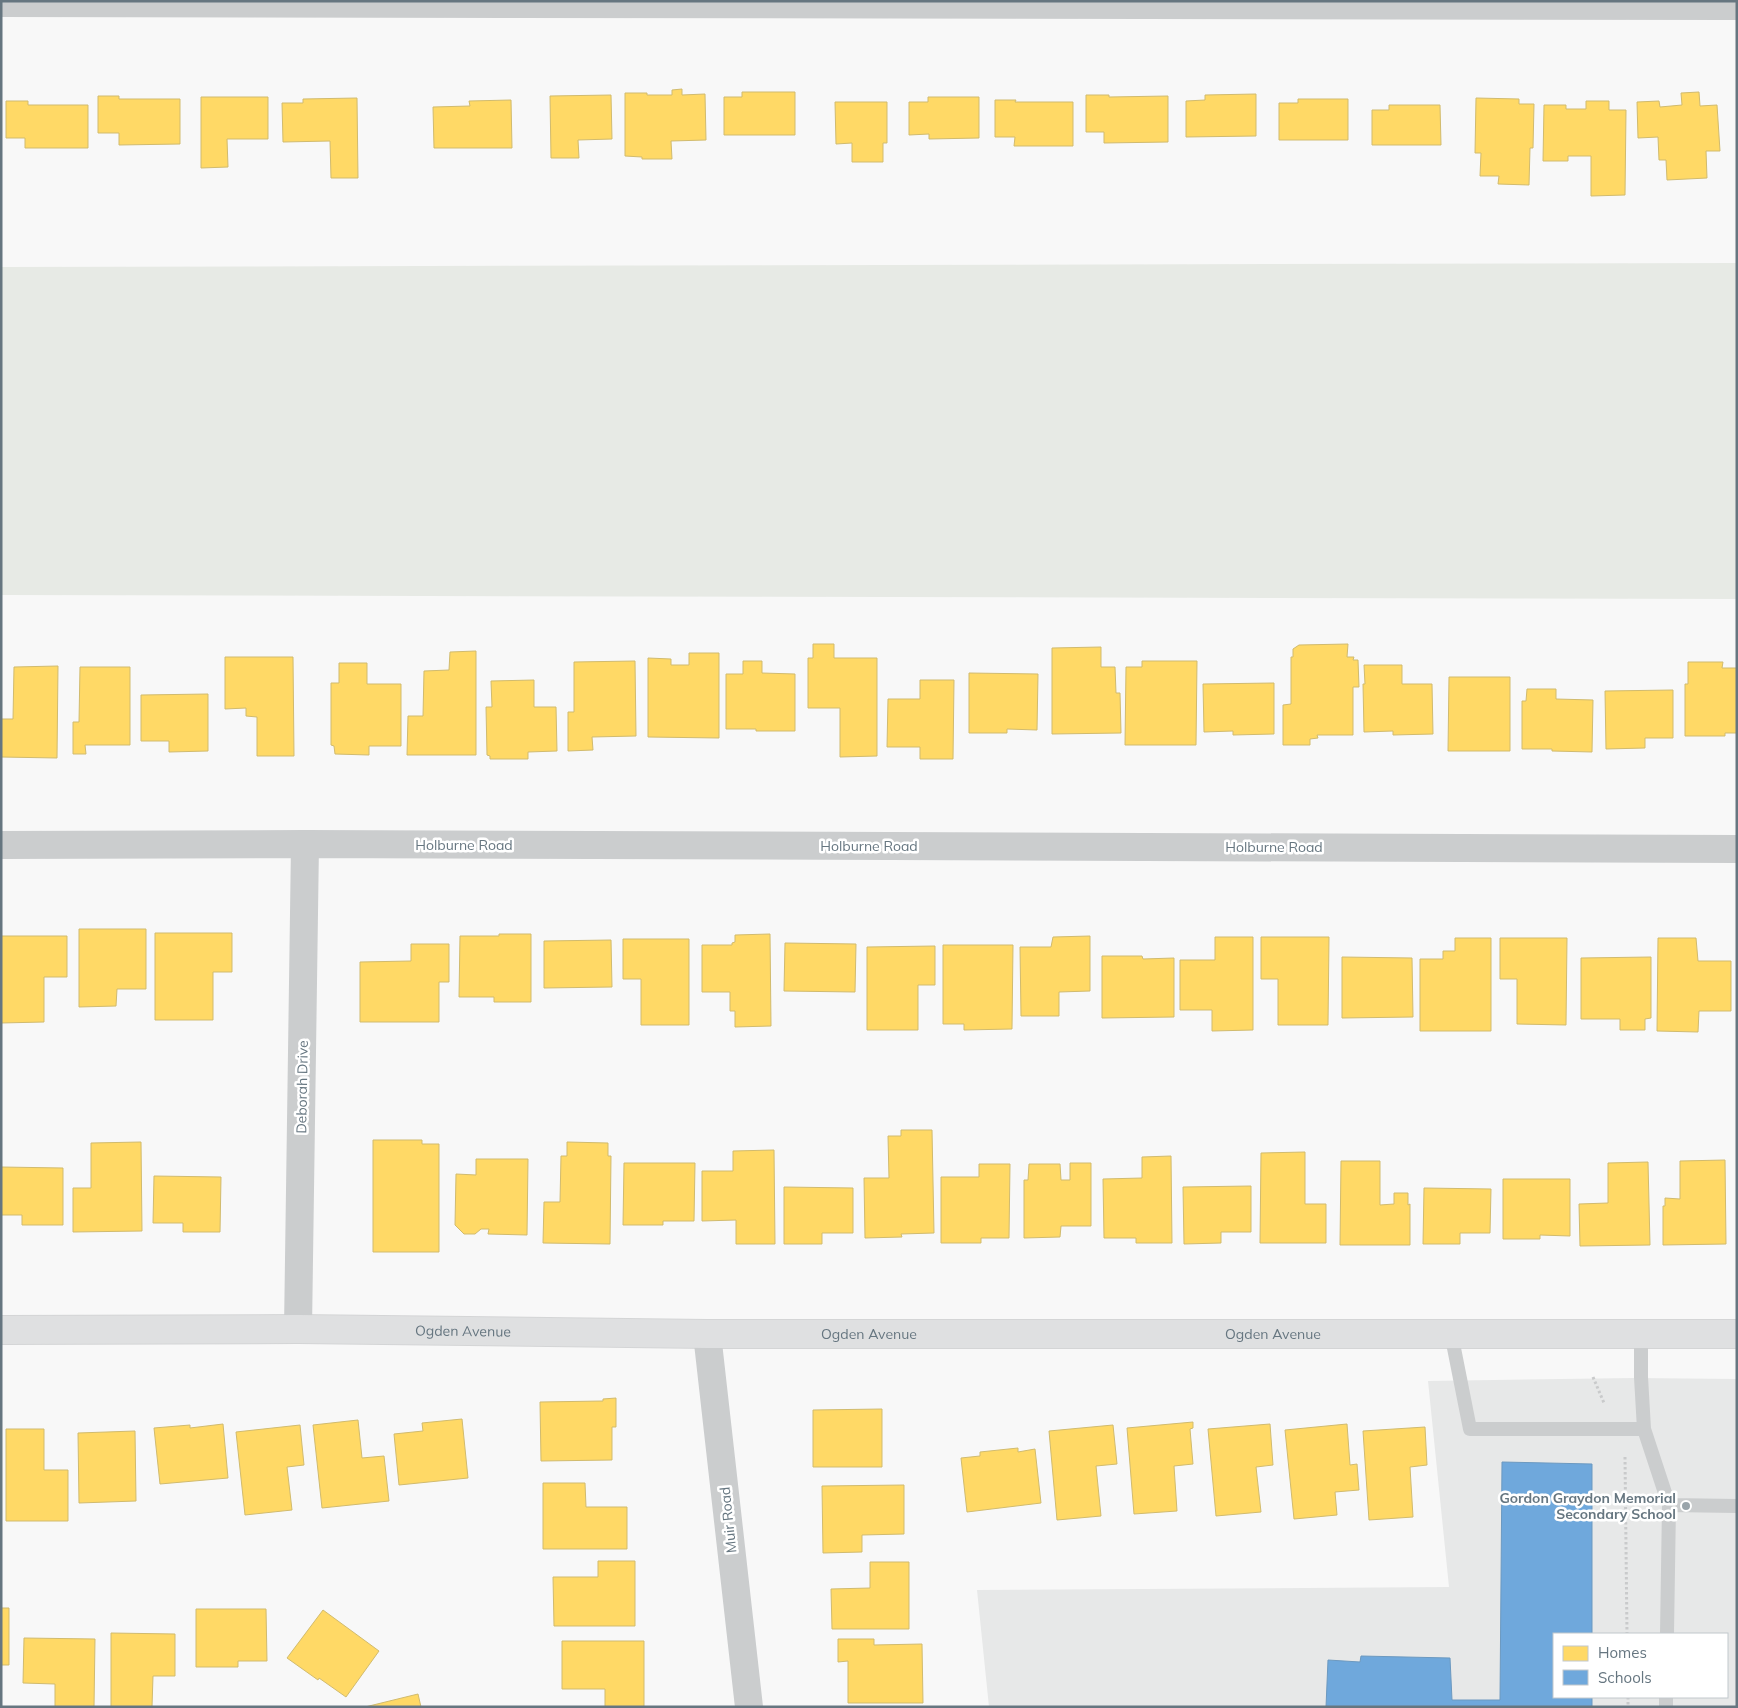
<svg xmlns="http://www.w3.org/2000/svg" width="1738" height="1708" viewBox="0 0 1738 1708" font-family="Mulish,sans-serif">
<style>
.built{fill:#e7e8e8;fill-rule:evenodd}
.green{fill:#e7eae5}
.homes{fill:#ffd966;stroke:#d1bb6e}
.schools{fill:#6fa8dc;stroke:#6c99c0}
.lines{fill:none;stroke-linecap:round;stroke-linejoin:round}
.secondary-casing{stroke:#d4d5d6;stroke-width:30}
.path{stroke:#c9cacb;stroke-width:3;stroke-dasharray:2.5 2.5;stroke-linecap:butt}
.lane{stroke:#cbcdce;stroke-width:14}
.street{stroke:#cbcdce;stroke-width:28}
.secondary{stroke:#dfe0e1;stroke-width:28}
.poi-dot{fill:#99a4aa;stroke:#fff;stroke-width:2}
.labels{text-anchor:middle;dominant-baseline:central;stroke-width:5;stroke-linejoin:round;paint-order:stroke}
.street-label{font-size:14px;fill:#667680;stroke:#fff}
.poi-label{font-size:14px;font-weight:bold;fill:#667680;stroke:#fff;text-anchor:end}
</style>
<rect width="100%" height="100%" fill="#f8f8f8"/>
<path class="built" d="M1634,1378L1737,1379V1707H989L977,1590L1449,1587L1428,1381ZM1554,1634H1727V1697H1554Z"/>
<path class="green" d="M1737,263V599L1,595V267Z"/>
<path class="homes" d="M682,89V95L705,94L706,140L671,141L672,159H642V157L625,156V93H647V95H672V90Z
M742,92H795V135H724V97H742Z
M1699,92L1700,106L1717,105L1720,151H1706L1707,178L1667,180L1666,160H1659L1658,137L1638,138L1637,102L1659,101L1660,107L1682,105L1681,93Z
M1256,94V136L1186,137V101L1205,100V95Z
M611,95L612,139L578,140L579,158H551L550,96Z
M1086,95H1109V97L1168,96V142L1104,143V132H1086Z
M98,96H119V99H180V144L119,145V133H98Z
M201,97H268V139H227L228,167L201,168Z
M928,97H979V138L929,139V134L909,135V102H928Z
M357,98L358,178H331L330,141L283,142L282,103H303V99Z
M1476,98L1519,99V104H1534L1533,148H1530L1529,185L1498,184L1499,176H1480L1481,153H1475Z
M1298,99H1348V140H1279V103H1298Z
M511,100L512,148H434L433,107L470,106L469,101Z
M995,100H1016L1015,102H1073V146H1014L1015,137H995Z
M6,101H28V105H88V148H25V138H6Z
M1586,101H1609V110H1626L1625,195L1591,196V156H1568V161H1543L1544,105H1566V109H1586Z
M835,102H887V143H883V162H852V143L836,144Z
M1389,105H1440L1441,145H1372V110H1389Z
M813,644H834V658H877V756L840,757V708H808V658H813Z
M1348,644L1347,657H1354L1353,660H1358L1359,687H1353V735H1317L1318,738L1310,739V745H1283V705L1291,704V657H1293V649L1299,645Z
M1101,647V667H1115L1116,693H1120L1121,733L1052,734V648Z
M476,651V755H407L408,716H423L424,671L449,670L450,652Z
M689,653H719V738L648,737V658L671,659V665H689Z
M225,657H293L294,756H257V717L246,716V708L225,709Z
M635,661L636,736L592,737L593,750L568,751V712H574V662Z
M743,661H762V673L795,674V731H756V729H726V674H743Z
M1142,661H1197L1196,745H1125L1126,667H1142Z
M1688,662H1723L1722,668H1737V733H1725V736H1685V684H1688Z
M339,663H367V684H401V746H369V755L335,754L334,746L331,745V683H339Z
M1364,665H1402V684H1432L1433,734L1393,735V731L1364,732L1363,684H1365Z
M58,666L57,758L1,757V719H13L14,667Z
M80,667H130V745H85L86,754H73V722H79Z
M969,673L1038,674L1037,730L1007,729V733H969Z
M1449,677H1510V751H1448Z
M534,680V707H556L557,751L528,752V759H490V756L487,755L486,707H492L491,681Z
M920,680H954L953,759H920V747H887L888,699H920Z
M1274,683V734L1233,735V731L1204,732L1203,684Z
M1527,689H1556V699L1593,700L1592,752L1552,751V749H1522V701H1526Z
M1673,690V738H1645V748L1606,749L1605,691Z
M208,694V751L169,752V741H141V695Z
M79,929H146V989H117L116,1006L79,1007Z
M155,933H232V972H213V1020H155Z
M499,934H531V1002H494V997H459L460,936H499Z
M770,934L771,1026L735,1027V1011H730V992H702V945H732V943L735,942V935Z
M1,936H67V977H44V1022L1,1023Z
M1090,936V991L1059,992V1016H1021L1020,947H1051L1053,937Z
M1215,937H1253V1030L1212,1031V1010H1180V960H1215Z
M1261,937H1329L1328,1025H1278V979H1261Z
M1455,938H1491V1031H1420V959H1443V951H1455Z
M1500,938H1567L1566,1025L1517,1024V979H1500Z
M1658,938H1696L1698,961H1731V1011H1699L1698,1032L1657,1031Z
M623,939H689V1025H641V979H623Z
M611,940L612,987L544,988V941Z
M785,943L856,944L855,992L784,991Z
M411,944H449V982H439V1022H360V962L411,961Z
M943,945H1013L1012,1029L964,1030V1024H943Z
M935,946V985H918V1030H867V947Z
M1102,956H1142L1143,959L1174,958V1017L1102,1018Z
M1342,957L1412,958L1413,1017L1342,1018Z
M1651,957V1018L1645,1019V1030H1620V1019H1581V958Z
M901,1130H932L934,1233L901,1234L902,1237L865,1238L864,1178H889L888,1136H901Z
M373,1140H422V1144H439V1252H373Z
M141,1142L142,1231L73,1232V1188H91V1143Z
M567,1142L608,1143V1156H611L610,1244L543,1243L544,1202H560L561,1156H567Z
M774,1150L775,1244H736V1220L702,1221V1171H733V1151Z
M1305,1152V1204H1326V1243H1260L1261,1153Z
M1171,1156L1172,1243H1136V1238H1104L1103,1179L1142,1178V1157Z
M476,1159H528L527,1235L488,1234L489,1229H481L475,1234H464L455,1225L456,1174L476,1175Z
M1725,1160L1726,1244L1663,1245V1206H1665V1198L1680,1199V1161Z
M1341,1161H1380V1205L1394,1204V1193H1408V1205L1410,1204V1245H1340Z
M1648,1162L1650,1245L1580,1246L1579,1204L1608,1203V1163Z
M624,1163H695L694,1221H663V1225H623Z
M1070,1163H1091V1226H1061L1060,1237L1024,1238V1180H1028L1029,1164H1060L1061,1180H1070Z
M979,1164H1010L1009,1238H981V1243H941V1177H979Z
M1,1167L63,1168V1225H22V1215H1Z
M154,1176L221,1177L220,1232H183V1223H153Z
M1503,1179H1570V1236L1540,1235V1239H1503Z
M1251,1186V1232H1221V1243L1184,1244L1183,1187Z
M784,1187L853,1188V1233H822V1244H784Z
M1424,1188L1491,1189L1490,1233H1460V1244H1423Z
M616,1398V1427H612V1460L541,1461L540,1402L603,1401V1399Z
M882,1409V1467H813V1410Z
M462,1419L468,1478L399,1485L394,1434L423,1431L422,1423Z
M358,1420L362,1458L384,1456L389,1501L322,1508L313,1425Z
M1193,1422V1428L1190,1429L1193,1464L1174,1466L1177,1511L1134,1514L1127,1428Z
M223,1424L228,1478L160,1484L154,1428L190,1425V1428Z
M1270,1424L1273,1465L1256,1467L1261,1512L1216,1516L1208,1429Z
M1347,1424L1350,1465L1357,1464L1359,1490L1335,1492L1337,1515L1294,1519L1285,1430Z
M300,1425L304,1465L287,1467L292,1510L245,1515L236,1432Z
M1113,1425L1117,1464L1096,1466L1101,1516L1057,1520L1049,1431Z
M1425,1427L1427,1465L1410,1467L1413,1517L1369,1520L1363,1431Z
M6,1429H44V1470H68V1521H6Z
M135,1431L136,1501L79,1503L78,1433Z
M1018,1448V1452L1035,1449L1041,1503L967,1512L961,1458L980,1456V1452Z
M543,1483H585L586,1507H627V1549H543Z
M904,1485V1534L862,1535V1552L823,1553L822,1486Z
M598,1561H635V1626H554L553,1577H598Z
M870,1562H909V1629H832L831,1589L870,1588Z
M1,1608H9V1665H1Z
M196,1609H266L267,1661H238V1667H196Z
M323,1610L379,1651L346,1697L319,1678L318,1680L287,1658Z
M111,1633L175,1634V1676H153L152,1707H111Z
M24,1638L95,1639L94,1707H55V1684L23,1683Z
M838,1639H874V1645L922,1644L923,1703H848V1661L838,1662Z
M562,1641H644V1707H605V1689H562Z
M418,1694L421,1707H365Z"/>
<path class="schools" d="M1502,1462L1592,1464V1634H1554V1697H1592V1707H1326L1328,1660L1360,1662L1361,1656L1450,1658L1452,1700H1500Z"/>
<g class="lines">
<g class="secondary-casing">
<g id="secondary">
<path id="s1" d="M1,1330L298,1329L707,1334H1737"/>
</g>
</g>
<path class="path" d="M1593,1377L1604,1403
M1625,1457L1627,1634
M1628,1697V1707"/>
<path class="lane" d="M1451,1333L1470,1429H1644L1641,1377V1333
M1644,1429L1669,1505L1667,1634
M1669,1505L1737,1506
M1666,1707V1697"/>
<path class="street" d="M1,3L1737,6
M1,845L305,844L1737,849
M298,1329L305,844
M707,1334L749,1707"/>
<use href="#secondary" class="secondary"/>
</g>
<circle class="poi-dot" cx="1686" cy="1506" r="5"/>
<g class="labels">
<g class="street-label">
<text x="464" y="845">Holburne Road</text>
<text x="869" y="846">Holburne Road</text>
<text x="1274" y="847">Holburne Road</text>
<text transform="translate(302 1087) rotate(-89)">Deborah Drive</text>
<text stroke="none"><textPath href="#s1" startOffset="462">Ogden Avenue</textPath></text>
<text stroke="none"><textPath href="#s1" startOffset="868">Ogden Avenue</textPath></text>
<text stroke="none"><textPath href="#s1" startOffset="1272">Ogden Avenue</textPath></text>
<text transform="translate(728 1520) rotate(-96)">Muir Road</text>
</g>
<g class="poi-label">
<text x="1676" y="1498">Gordon Graydon Memorial<tspan x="1676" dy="16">Secondary School</tspan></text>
</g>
</g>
<rect width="1738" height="1708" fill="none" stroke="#667680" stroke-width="5"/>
<rect x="1553" y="1633" width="175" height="65" fill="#ffffff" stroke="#c2c8cc"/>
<rect x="1563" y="1646" width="25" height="15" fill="#ffd966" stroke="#c2c8cc"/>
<text x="1598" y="1658" font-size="15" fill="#667680">Homes</text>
<rect x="1563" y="1670" width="25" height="15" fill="#6fa8dc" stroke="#c2c8cc"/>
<text x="1598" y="1683" font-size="15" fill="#667680">Schools</text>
</svg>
